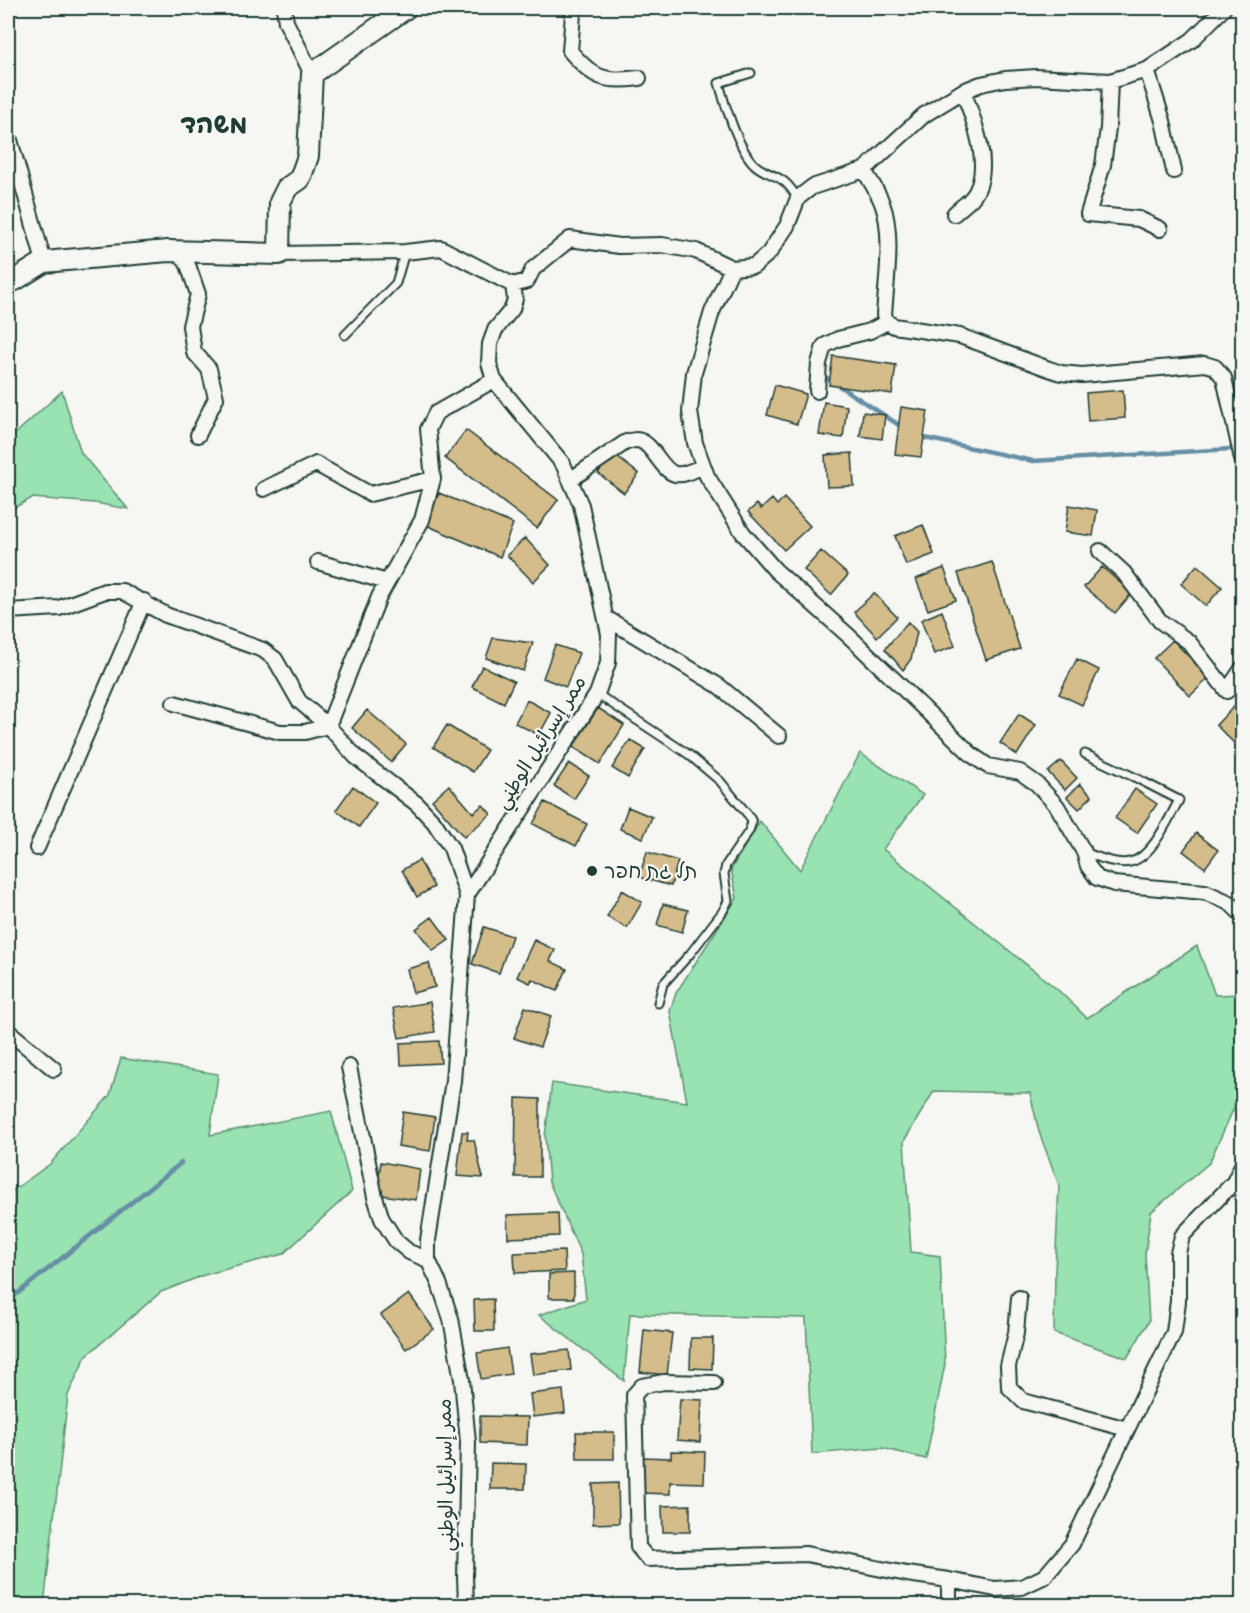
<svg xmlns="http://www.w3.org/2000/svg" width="1250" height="1613" viewBox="0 0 1250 1613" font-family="Itim,'Playpen Sans Arabic','Playpen Sans Hebrew',sans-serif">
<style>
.green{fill:#99e2b1;stroke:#5c9072;stroke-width:1.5}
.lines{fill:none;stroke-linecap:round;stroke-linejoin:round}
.stream{stroke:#668fa5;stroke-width:4.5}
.building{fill:#d5bc8b;stroke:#1f3d34;stroke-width:1.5}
.lane-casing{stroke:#1f3d34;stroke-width:11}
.street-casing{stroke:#1f3d34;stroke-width:18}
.secondary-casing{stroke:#1f3d34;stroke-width:24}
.lane{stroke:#f6f6f2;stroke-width:7}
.street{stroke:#f6f6f2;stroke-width:14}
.secondary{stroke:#f6f6f2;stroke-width:20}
.poi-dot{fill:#1f3d34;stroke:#f6f6f2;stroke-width:2}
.labels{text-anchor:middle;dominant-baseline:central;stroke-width:4.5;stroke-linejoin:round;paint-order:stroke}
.street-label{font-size:20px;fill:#1f3d34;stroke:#f6f6f2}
.poi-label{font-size:20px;fill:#1f3d34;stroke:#f6f6f2;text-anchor:start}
.district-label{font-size:26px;font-weight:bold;fill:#1f3d34;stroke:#f6f6f2}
</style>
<rect width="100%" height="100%" fill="#f6f6f2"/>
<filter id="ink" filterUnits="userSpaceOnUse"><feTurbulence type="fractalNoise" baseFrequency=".0167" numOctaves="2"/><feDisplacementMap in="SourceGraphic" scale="12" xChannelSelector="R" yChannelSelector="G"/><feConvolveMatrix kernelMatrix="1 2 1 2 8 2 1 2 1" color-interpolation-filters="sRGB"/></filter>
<g filter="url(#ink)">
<path class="green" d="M62,391L81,453L128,509L95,503L32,498L8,511V429L15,434Z
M860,753L923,795L883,849L1058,990L1087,1018L1197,946L1215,995L1242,994V1090L1209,1163L1151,1212L1145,1254L1149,1321L1127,1358L1054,1333L1055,1271L1059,1185L1039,1132L1030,1093L934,1091L904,1141L911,1252L940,1256L945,1364L926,1459L882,1448L812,1454L806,1318L630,1314L624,1381L539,1315L586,1299L581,1254L549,1182L545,1136L552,1083L687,1102L670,1011L676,993L737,898L731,869L760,821L800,870Z
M121,1058L218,1074L210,1135L331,1111L352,1191L283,1254L204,1275L161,1292L86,1356L68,1395L44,1605H8V1194L50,1164L110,1095Z"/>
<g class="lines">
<path class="stream" d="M827,378L902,427
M920,437L1033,461L1231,449
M8,1301L181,1163"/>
</g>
<path class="building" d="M833,356L896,365L892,394L829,385Z
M775,385L806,394L797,424L767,415Z
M1123,390L1125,418L1088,421L1086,393Z
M824,402L847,406L843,438L819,435Z
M901,407L928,411L921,457L895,454Z
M863,412L885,415L882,439L860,436Z
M466,430L558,500L537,528L445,458Z
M852,453L854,486L827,487L825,455Z
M613,454L639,474L624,493L598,473Z
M439,493L513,524L500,557L426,525Z
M784,498L810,526L784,550L748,512L757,504L761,509L772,499L777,505Z
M1069,505L1097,510L1093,536L1065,532Z
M923,525L934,554L906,565L895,536Z
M525,538L550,565L533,582L507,555Z
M821,551L848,575L831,595L804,570Z
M992,562L1020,649L986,660L958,573Z
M1197,565L1222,587L1206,606L1181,584Z
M1102,567L1132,593L1115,613L1084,587Z
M944,568L956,600L928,610L916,579Z
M874,593L897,617L877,637L854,612Z
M942,611L955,646L934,654L921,620Z
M908,622L917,632L911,659L903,670L885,649Z
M493,638L533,643L523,671L486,658Z
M1173,640L1209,678L1190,696L1154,658Z
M555,645L579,653L566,687L543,678Z
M1077,659L1099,670L1082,705L1059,694Z
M482,666L514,681L504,703L472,687Z
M527,700L551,713L539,735L515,723Z
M1239,701L1242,704V751L1216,725Z
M598,708L624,725L600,764L573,747Z
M367,710L406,744L391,762L352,728Z
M1019,714L1036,725L1017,755L1000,743Z
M447,725L487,750L473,772L433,747Z
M630,740L645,749L628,778L612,768Z
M1061,761L1077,778L1065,790L1048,772Z
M569,763L589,776L574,799L554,786Z
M1080,784L1092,796L1079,809L1067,797Z
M449,785L473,813L483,805L491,814L464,837L432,800Z
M353,786L376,803L359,827L336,810Z
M1135,789L1157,804L1137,833L1115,818Z
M545,802L587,824L576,846L533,824Z
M628,807L652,817L643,838L620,829Z
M1196,833L1218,850L1205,868L1183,851Z
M647,852L678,861L671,886L639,877Z
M419,860L434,887L417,897L402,870Z
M622,890L642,902L627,928L607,917Z
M663,904L688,910L682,932L657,925Z
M432,917L449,940L433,951L416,929Z
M484,927L512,936L499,973L472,964Z
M534,940L555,950L550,961L567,969L557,991L532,979L530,983L517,977Z
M429,963L435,987L413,993L407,969Z
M430,1002L435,1032L399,1038L393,1008Z
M525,1007L551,1016L540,1047L514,1038Z
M439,1041L441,1063L401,1065L400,1043Z
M516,1098L540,1099V1177H515Z
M403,1112L435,1117L430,1151L398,1146Z
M462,1132H468L467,1140H474L483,1178L457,1176Z
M381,1162L420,1169L416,1200L376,1194Z
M558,1213L559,1236L508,1238L507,1215Z
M564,1251L565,1271L515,1273L514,1253Z
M574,1273V1298H549V1274Z
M409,1294L434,1329L406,1349L381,1315Z
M493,1299L494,1331H475L474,1300Z
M644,1330L672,1333L667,1375L640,1372Z
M691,1338H713L712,1369L690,1368Z
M507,1348L511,1374L481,1379L477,1353Z
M569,1350L571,1370L533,1375L530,1354Z
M563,1390L565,1413L533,1417L530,1394Z
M680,1399L702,1400L700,1442L677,1440Z
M480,1416L528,1417L527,1445L480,1443Z
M576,1432H614V1459H577Z
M671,1451L705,1452L704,1483L670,1482V1494L641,1493L642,1457L671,1458Z
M491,1463L526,1464L525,1489H490Z
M618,1483L619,1523L593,1524V1484Z
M690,1505V1532H663L662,1506Z"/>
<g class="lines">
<g class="lane-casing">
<path id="lane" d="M751,73L719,83C724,103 739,150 754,164C762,172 773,174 782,180C789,184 793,192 798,198
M345,335L396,283L405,252
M597,694L688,754L720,781L749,816L752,822L749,831L726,865L724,874L728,901L723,911L690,954L663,984L658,1003
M1084,852C1098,857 1115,865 1130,862C1152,858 1169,818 1179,800L1134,777L1085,754"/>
</g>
<g class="street-casing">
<path id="street" d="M284,8L286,22L312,74
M576,8L573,14L570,51C593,78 604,83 639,78
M1147,70L1163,121L1174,171
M1110,81L1108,128L1103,165L1088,214L1139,219L1160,229
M8,135L10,140L44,262
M864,170C870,181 878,192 882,203C894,233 886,283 884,315L887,322L894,326L960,336L1049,369L1061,373L1082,375L1205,364L1215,367L1224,378L1242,459
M954,214C959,209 966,204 971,199C995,172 974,120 963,91
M179,251L188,265L198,294L190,326L194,352L209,369L216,398L198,435
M279,254L405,252L441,248L513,285
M732,268L712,312L694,373L690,412L695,443L707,476L743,533L775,570L850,637L972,755L988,766L1020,772L1037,784L1057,806L1084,852L1088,866L1097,878L1114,884L1205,892L1230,903L1242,915
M513,285L527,281L533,269L570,239L619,246L662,245L696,251L732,268L754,266L769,253L787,226L798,198L812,187L864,170L924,115L963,91L981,84L1005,79L1036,77L1110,81L1147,70L1192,40L1224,8
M817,391L819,363L824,346L838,339L870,331L887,322
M570,480L626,442C629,442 632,440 636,440C652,440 660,470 675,474C684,476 696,469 703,466
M264,489L316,464L370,494L433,479
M1100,551L1124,573L1160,621L1189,642L1227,691L1242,669
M318,562L387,582
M8,611L59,608L105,591H122L166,615L263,650L275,659L299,701L328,726L356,757L417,804L434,822L451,848L467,895
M606,618L719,686L779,736
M174,703L280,732H305L328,726
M328,726L379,597L422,520L433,479L428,429L436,413L494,380
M37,848L144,601
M8,1031L54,1069
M349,1067L375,1197L382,1219L396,1241L409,1252L428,1260
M1019,1298L1016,1333L1008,1366L1009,1387L1023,1401L1127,1429
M714,1383L664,1382L642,1386L634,1395L638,1547L648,1559L806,1554L907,1574L949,1580L995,1589L1022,1587L1045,1576L1072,1544L1174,1332L1178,1301V1253L1182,1236L1234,1182L1242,1165
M466,1606L465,1576L468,1442L462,1380L451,1319L439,1283L428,1260V1240L453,1081L467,895L597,694L608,663L609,634L581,505L563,464L494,380L489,363L490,344L495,330L512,309L515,299L513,285
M949,1606V1580"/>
</g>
<g class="secondary-casing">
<path id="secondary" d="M8,281L15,280L44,262L168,251L279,254L280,202L287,188L300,179L308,156L312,74L406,8"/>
</g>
<use href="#lane" class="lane"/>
<use href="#street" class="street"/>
<use href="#secondary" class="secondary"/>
</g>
</g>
<circle class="poi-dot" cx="592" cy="871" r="6"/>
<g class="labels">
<g class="street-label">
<text transform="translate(540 742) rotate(-58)">ممر إسرائيل الوطني</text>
<text transform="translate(445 1475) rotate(-91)">ممر إسرائيل الوطني</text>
</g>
<g class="poi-label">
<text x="604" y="871">תל גת חפר</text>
</g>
<g class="district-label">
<text x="214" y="124">משהד</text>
</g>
</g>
<rect width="1250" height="1613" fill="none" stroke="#f6f6f2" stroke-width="30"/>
<rect x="15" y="15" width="1220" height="1583" fill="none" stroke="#1f3d34" stroke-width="2" filter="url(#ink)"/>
</svg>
